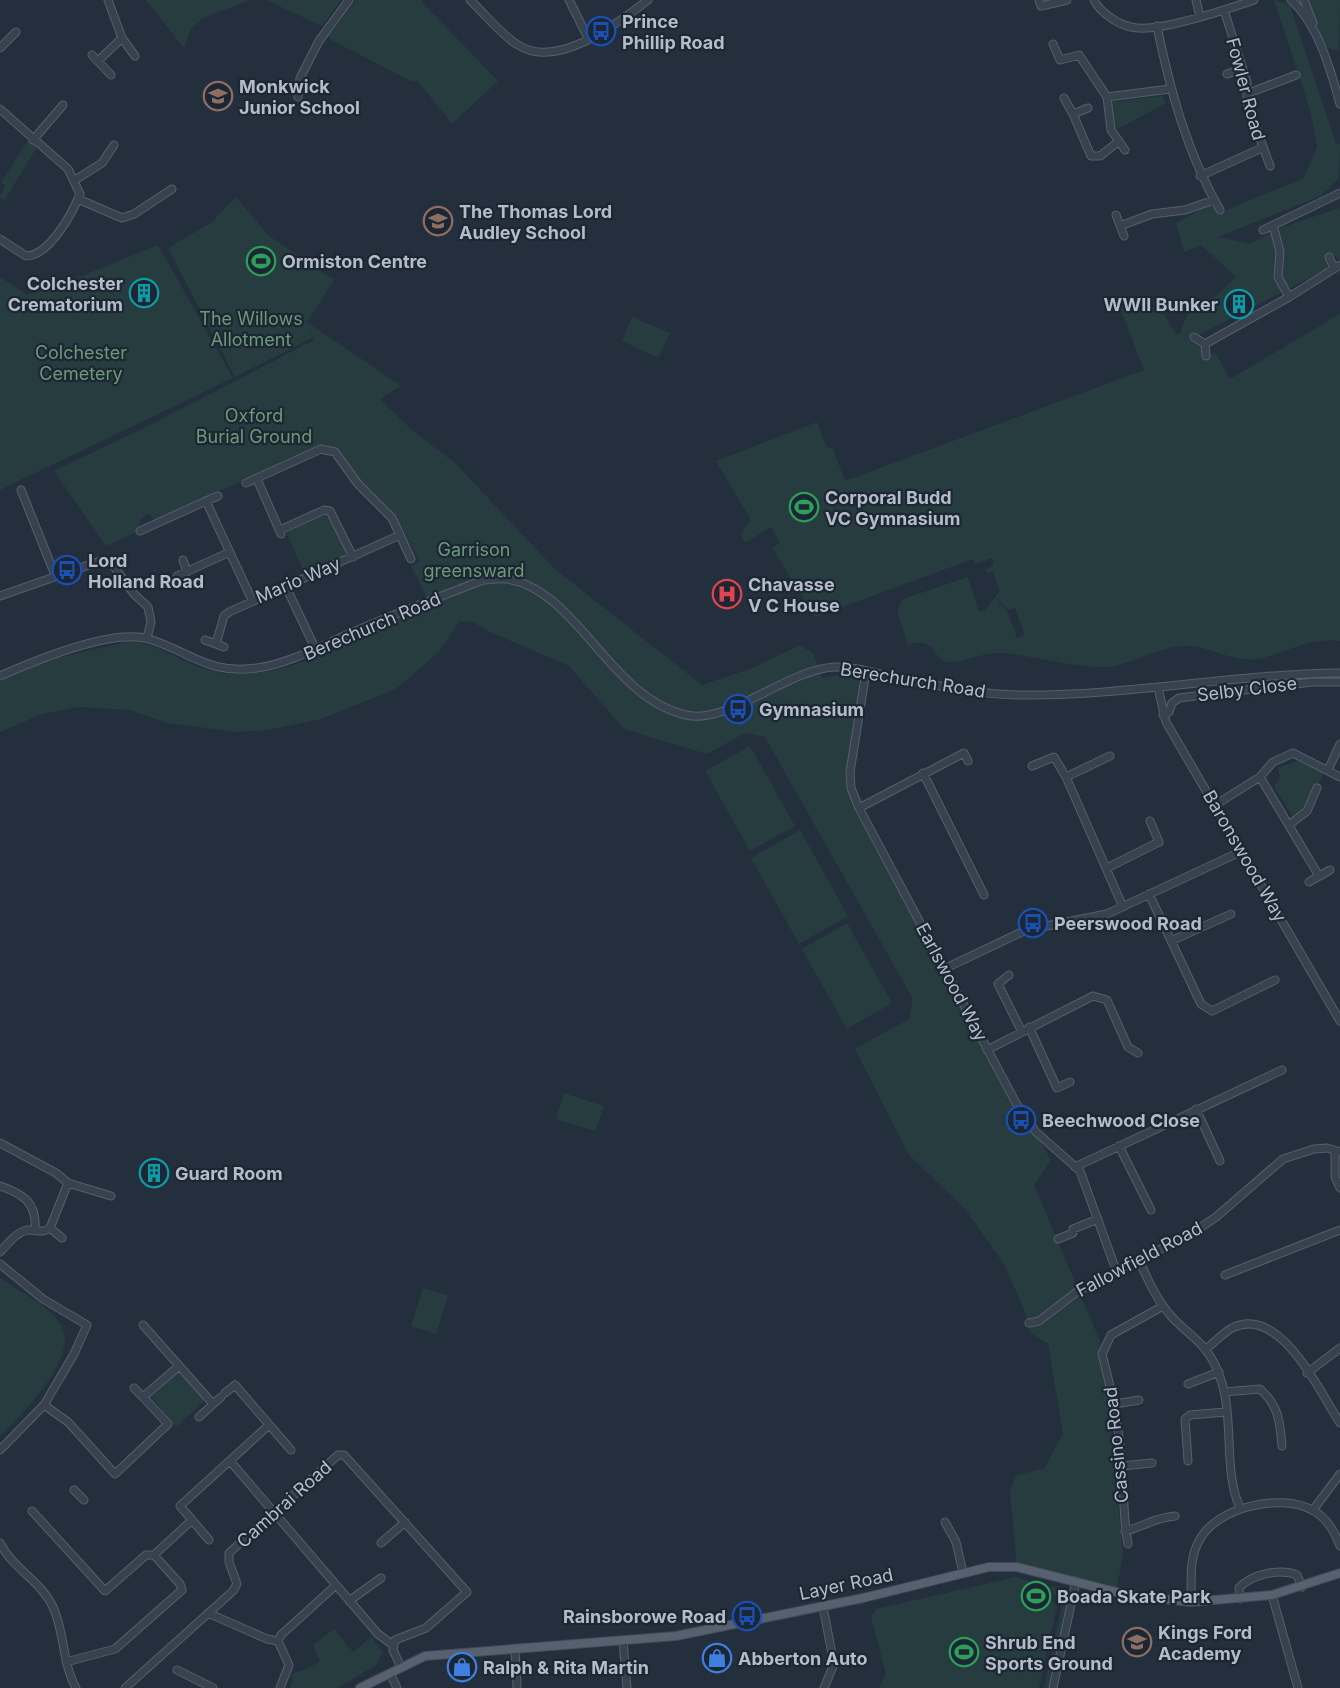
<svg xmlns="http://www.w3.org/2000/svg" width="1340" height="1688" viewBox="0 0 1340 1688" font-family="Inter,sans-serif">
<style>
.green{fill:#263c3f}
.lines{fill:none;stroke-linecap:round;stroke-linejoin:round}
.minor-casing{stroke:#565f6c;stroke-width:9}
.major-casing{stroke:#414a57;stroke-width:10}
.minor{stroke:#38414e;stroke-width:7}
.major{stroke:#56606e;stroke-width:8}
.labels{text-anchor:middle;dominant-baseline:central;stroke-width:4.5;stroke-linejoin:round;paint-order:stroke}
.poi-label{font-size:18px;font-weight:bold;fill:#b4bcc9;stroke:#1d2633;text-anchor:start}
.street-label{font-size:18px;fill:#b4bcc9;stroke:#1d2633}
.park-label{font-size:18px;fill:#6b9a76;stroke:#1d2633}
</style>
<rect width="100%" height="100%" fill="#242f3e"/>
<path class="green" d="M146,0H250L203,18L190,30L184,48Z
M266,0H341L322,26Z
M356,0H420L498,81L452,124L417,80L413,82L331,40L329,36Z
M1274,0L1290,5L1336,144H1340L1339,178L1321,196L1218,237L1250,244L1280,228L1340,208V260L1333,255L1329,258L1327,269L1195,337L1201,341L1205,353L1216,354L1230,379L1340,314V641C1309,636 1286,654 1256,659C1233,662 1213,648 1190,646C1158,644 1129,668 1102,667C1068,667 1036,656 1003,653C984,651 965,663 949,662C931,661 938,635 908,645L897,610L903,599L968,577L979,612L985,610L995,597L1007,611L1017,638L1025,635L1015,608L1008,610L995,596L1000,592L993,571L987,573L986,570L994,564L992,558L975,564L973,559L815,617L772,548L780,543L771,527L745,543L740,535L751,520L716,461L817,422L826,446L833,449L845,481L1144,370L1117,300L1123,297L1164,314L1176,334H1179L1190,309L1216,296L1236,277L1201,245L1184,252L1176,223L1210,204L1219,213L1304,178L1317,147L1310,110Z
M1309,0H1340L1339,51L1324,47Z
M1162,96L1166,103L1116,130L1109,102Z
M28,140L37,147L4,201L0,197L5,186L1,182Z
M236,197L269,236L334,280L307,322L401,386L380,399L413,431L455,463L555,569L702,685L753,668L800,645L813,653L822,678L837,675L862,679L849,790L966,1017L1051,1160L1034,1185L1100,1341V1356L1108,1398L1123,1553L1117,1588L1017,1567L1010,1492L1016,1475L1044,1469L1063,1434L1048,1344L1029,1332L1027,1317L1005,1266L966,1210L909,1155L855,1049L909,1019L913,999L765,737L745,733L707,754L624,729L569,666L488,631L471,621L459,622L439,652L396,689L321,719L268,730L238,732L167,723L130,710L79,707L42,714L0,732V679L49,660L130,641C163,644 188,668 221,673C291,682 368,631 430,604L411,566L420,561L395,517L360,483L335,448L324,444L155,520L149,514L141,518L139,531L106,546L54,471L152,424L314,340L309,329L312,338L235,377L168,248L212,222Z
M158,245L233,378L0,490V277L28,295L72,280Z
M632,317L670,333L658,358L622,341Z
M321,514L334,518L348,549L344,558L309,575L304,572L287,534L290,529Z
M750,746L795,826L750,851L705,771Z
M1297,761L1324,772L1306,811L1294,819L1274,787L1280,779L1278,768Z
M800,830L848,916L799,944L751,858Z
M847,923L892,1003L847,1029L802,949Z
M564,1093L604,1106L595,1131L556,1119Z
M0,1278C20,1292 50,1305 62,1327C78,1359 21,1416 0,1436Z
M423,1288L448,1296L436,1334L411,1326Z
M179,1371L205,1400L176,1427L151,1397Z
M1016,1577L1043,1586L1057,1607L1039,1688H879L886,1674L871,1617L876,1609Z
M1053,1586L1070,1591L1049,1688H1044L1061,1609V1603L1050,1589Z
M334,1629L353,1652L371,1637L383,1653L375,1666L337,1688H289L293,1681L291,1675L320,1662L313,1645Z"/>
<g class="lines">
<g class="minor-casing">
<path id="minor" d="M470,0C485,14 500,34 518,45C557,70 617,24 648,0
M569,0L588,38
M1039,0L1041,6L1067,0
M1094,0C1100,12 1117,24 1131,27C1155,34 1228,9 1254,0
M1196,0L1200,17
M1291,0C1318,24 1331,71 1340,104
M1304,0L1313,23
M1224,10L1247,82V103L1270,166
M1157,26C1170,90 1187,153 1220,210
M122,38L135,56
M1053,44L1060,60L1079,55L1107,97L1170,89
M0,48L16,32
M92,55L111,75
M98,61L122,38L108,0
M1227,74L1241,69
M1249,93L1296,75
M298,97L300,78L319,41L349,0
M1107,97L1111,130L1125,150
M1064,98L1073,114
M1088,108L1073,114L1091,156H1100L1118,142
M0,109L68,169L80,194C72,214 49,256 26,256L0,239
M33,140L63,105
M1200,176L1262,148
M75,180L102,163L114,145
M78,199L122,218L134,214L172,189
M1116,215L1124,236
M1120,226L1152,214L1185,210L1214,200
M1263,230L1340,193
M1329,257L1334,268
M1289,297L1340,265
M1194,337L1205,344L1289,297L1278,277L1280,252L1273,225
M1205,344L1206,356
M257,479L281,534
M246,483L321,449L335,452L358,484L392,518L411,559
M21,490L55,575
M206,501L218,496
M280,530L324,510L330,511L353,557
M140,531L206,501L252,600
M183,560L187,572
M177,576L230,552
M285,585L316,650
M0,596L103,560L112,564L134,594L148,607L151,622L147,638
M205,640L216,644
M224,647L216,644L224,616L229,612L400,535
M866,672L850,772L851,788L859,808L1016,1103L1036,1132L1080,1171L1116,1270
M0,676C34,661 113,628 149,639C191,652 208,675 257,668C291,663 320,646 351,633C394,614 439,597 483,580C490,580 499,578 506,579C578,589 609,698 686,715C727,725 787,670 834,667C853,666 875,673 893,677C935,685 979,695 1022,695C1128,696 1233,674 1340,673
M1158,688L1166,722L1340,1021
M1163,715L1169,712L1172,703L1179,698L1312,682H1340
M1032,766L1054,757L1066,777L1123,907
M1328,770L1340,744
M923,773L984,895
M1066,777L1110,756
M1260,777L1319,876
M1215,805L1260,777L1273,762L1293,753L1340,777
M859,808L964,753L968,761
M1289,825L1307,811L1317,788
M1107,868L1159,842L1150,821
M1309,882L1330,870
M1149,894L1201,1004L1212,1011L1275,980
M1171,941L1231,914
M944,969L1026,930L1107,914L1242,851
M1009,975L998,984L1021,1030
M1029,1027L1057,1088L1070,1082
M987,1050L1093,996L1107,1000L1128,1047L1138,1053
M1196,1109L1220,1161
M0,1143L56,1173L68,1183L50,1228C42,1234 36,1229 27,1230C15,1233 8,1244 0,1252
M1119,1146L1151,1210
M1335,1152V1177L1340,1188
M1075,1167L1282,1070
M68,1183L111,1196
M0,1186C24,1194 37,1203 35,1230
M50,1228L62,1238
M1058,1239L1073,1233V1229L1098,1219
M1139,1260C1148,1280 1156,1299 1171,1316C1190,1337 1207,1343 1218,1372C1236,1414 1222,1468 1240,1508
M0,1264L43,1299L87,1325L74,1354L44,1405L0,1450
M1225,1275L1340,1230
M1029,1323L1039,1321L1078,1291L1194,1232L1216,1217L1283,1159L1314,1149L1327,1148L1340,1152
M143,1325L213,1404
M1207,1348C1215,1342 1223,1333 1232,1328C1280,1304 1319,1391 1340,1423
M1307,1373L1340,1348
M1188,1384L1219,1372
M134,1388L143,1397
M1224,1392L1260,1389C1279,1406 1280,1422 1282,1446
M225,1393L235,1385L291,1450
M1115,1404L1139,1400
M44,1405L68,1422L115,1474L168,1424L143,1397L179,1366
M199,1417L221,1397
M230,1461L378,1634L393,1645
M1188,1461L1185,1419L1190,1415L1226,1412
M1122,1466L1152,1463
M74,1490L84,1500
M1313,1510L1340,1474
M32,1511L105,1591L146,1555H154
M192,1520L209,1540
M945,1522L956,1542L963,1573
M1125,1531C1146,1526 1153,1518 1175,1516
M0,1543C13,1569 41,1581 53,1607C65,1633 62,1663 76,1688
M381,1543L405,1522
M1128,1544C1123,1518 1124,1492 1122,1465C1119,1427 1112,1391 1102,1354L1111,1335L1163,1306
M1272,1595L1298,1688
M1240,1599L1239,1588C1251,1574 1281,1568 1297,1575L1302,1587
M349,1601L381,1578
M1191,1602C1192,1580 1188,1559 1200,1539C1218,1507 1280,1493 1312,1510C1326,1517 1335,1532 1340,1546
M823,1607L834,1664L824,1688
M208,1613L267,1639L278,1641L289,1665L280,1688
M278,1641L281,1635L335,1586
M623,1641L627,1688
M515,1649L517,1688
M66,1662L115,1649L182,1590L180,1584L154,1555L192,1520L180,1506L269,1425
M177,1670L213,1688
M390,1673L397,1688
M125,1688L233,1591L237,1584L229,1562V1553L338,1455H344L467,1592L426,1628L395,1640L393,1650L401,1667
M1053,1688L1076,1581"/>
</g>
<g class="major-casing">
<path id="major" d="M360,1688L425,1656L676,1636L863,1598L989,1567H1017L1128,1595L1191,1602L1272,1595L1340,1573"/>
</g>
<use href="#minor" class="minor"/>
<use href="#major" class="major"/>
</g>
<defs>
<g id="bus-ring" transform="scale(1.5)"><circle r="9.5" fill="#1d2633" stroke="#1a4fb4" stroke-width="1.5"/><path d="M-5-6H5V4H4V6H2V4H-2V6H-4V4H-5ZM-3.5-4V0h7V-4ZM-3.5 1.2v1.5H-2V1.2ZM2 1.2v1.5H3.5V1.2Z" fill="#1a4fb4"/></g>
<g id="school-ring" transform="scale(1.5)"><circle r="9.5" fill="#1d2633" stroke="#8d6e63" stroke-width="1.5"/><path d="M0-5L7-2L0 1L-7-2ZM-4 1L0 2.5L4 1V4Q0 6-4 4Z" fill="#8d6e63"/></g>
<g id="stadium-ring" transform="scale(1.5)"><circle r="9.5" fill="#1d2633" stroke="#2e9e5b" stroke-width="1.5"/><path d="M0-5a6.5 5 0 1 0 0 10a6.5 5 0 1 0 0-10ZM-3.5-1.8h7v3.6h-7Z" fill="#2e9e5b"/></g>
<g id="building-ring" transform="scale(1.5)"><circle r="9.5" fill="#1d2633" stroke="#0f9aa8" stroke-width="1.5"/><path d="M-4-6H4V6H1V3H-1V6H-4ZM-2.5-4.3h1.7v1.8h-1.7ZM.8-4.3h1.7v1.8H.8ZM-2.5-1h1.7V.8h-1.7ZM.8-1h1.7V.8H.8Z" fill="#0f9aa8"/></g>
<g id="hospital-ring" transform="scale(1.5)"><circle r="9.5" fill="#1d2633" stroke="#e0444e" stroke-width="1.5"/><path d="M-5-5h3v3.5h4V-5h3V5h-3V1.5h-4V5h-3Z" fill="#e0444e"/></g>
<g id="shop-ring" transform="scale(1.5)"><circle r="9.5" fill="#1d2633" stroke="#3f7fe0" stroke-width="1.5"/><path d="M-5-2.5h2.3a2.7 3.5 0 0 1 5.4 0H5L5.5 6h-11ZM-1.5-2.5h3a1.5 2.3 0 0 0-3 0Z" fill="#3f7fe0"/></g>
</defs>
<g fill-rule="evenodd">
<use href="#bus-ring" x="601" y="31"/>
<use href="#school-ring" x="218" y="96"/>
<use href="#school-ring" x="438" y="221"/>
<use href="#stadium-ring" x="261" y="261"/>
<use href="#building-ring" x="144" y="293"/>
<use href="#building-ring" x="1239" y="304"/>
<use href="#stadium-ring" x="804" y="507"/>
<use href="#bus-ring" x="67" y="570"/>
<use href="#hospital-ring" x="727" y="594"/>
<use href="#bus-ring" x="738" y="709"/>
<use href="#bus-ring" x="1033" y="923"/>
<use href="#bus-ring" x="1021" y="1120"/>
<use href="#building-ring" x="154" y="1173"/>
<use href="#stadium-ring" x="1036" y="1596"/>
<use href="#bus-ring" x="747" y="1616"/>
<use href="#school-ring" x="1137" y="1642"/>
<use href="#stadium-ring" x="964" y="1652"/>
<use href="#shop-ring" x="717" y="1658"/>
<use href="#shop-ring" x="462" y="1667"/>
</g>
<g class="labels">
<g class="poi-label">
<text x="622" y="21">Prince<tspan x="622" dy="21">Phillip Road</tspan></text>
<text x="239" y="86">Monkwick<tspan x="239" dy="21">Junior School</tspan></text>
<text x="459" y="211">The Thomas Lord<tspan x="459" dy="21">Audley School</tspan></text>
<text x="282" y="261">Ormiston Centre</text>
<text x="123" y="283" text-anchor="end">Colchester<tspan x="123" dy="21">Crematorium</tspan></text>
<text x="1218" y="304" text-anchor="end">WWII Bunker</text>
<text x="825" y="497">Corporal Budd<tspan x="825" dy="21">VC Gymnasium</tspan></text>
<text x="88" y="560">Lord<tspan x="88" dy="21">Holland Road</tspan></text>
<text x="748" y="584">Chavasse<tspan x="748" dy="21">V C House</tspan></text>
<text x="759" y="709">Gymnasium</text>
<text x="1054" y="923">Peerswood Road</text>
<text x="1042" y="1120">Beechwood Close</text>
<text x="175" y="1173">Guard Room</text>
<text x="1057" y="1596">Boada Skate Park</text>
<text x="726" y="1616" text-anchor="end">Rainsborowe Road</text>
<text x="1158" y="1632">Kings Ford<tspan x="1158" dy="21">Academy</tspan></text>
<text x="985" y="1642">Shrub End<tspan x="985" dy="21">Sports Ground</tspan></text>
<text x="738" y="1658">Abberton Auto</text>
<text x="483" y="1667">Ralph &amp; Rita Martin</text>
</g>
<g class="street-label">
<text transform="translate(1246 89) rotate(75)">Fowler Road</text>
<text transform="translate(298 580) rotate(-23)">Mario Way</text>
<text transform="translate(372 626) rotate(-23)">Berechurch Road</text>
<text transform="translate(913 680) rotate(9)">Berechurch Road</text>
<text transform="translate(1247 689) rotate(-7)">Selby Close</text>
<text transform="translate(1245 856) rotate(60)">Baronswood Way</text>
<text transform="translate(952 982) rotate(62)">Earlswood Way</text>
<text transform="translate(1139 1259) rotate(-28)">Fallowfield Road</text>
<text transform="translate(1116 1445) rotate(-96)">Cassino Road</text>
<text transform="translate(284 1504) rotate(-42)">Cambrai Road</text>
<text transform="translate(846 1584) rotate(-12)">Layer Road</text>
</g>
<g class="park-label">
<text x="251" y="318">The Willows<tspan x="251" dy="21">Allotment</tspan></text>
<text x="81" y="352">Colchester<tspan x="81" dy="21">Cemetery</tspan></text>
<text x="254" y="415">Oxford<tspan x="254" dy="21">Burial Ground</tspan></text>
<text x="474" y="549">Garrison<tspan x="474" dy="21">greensward</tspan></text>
</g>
</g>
</svg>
